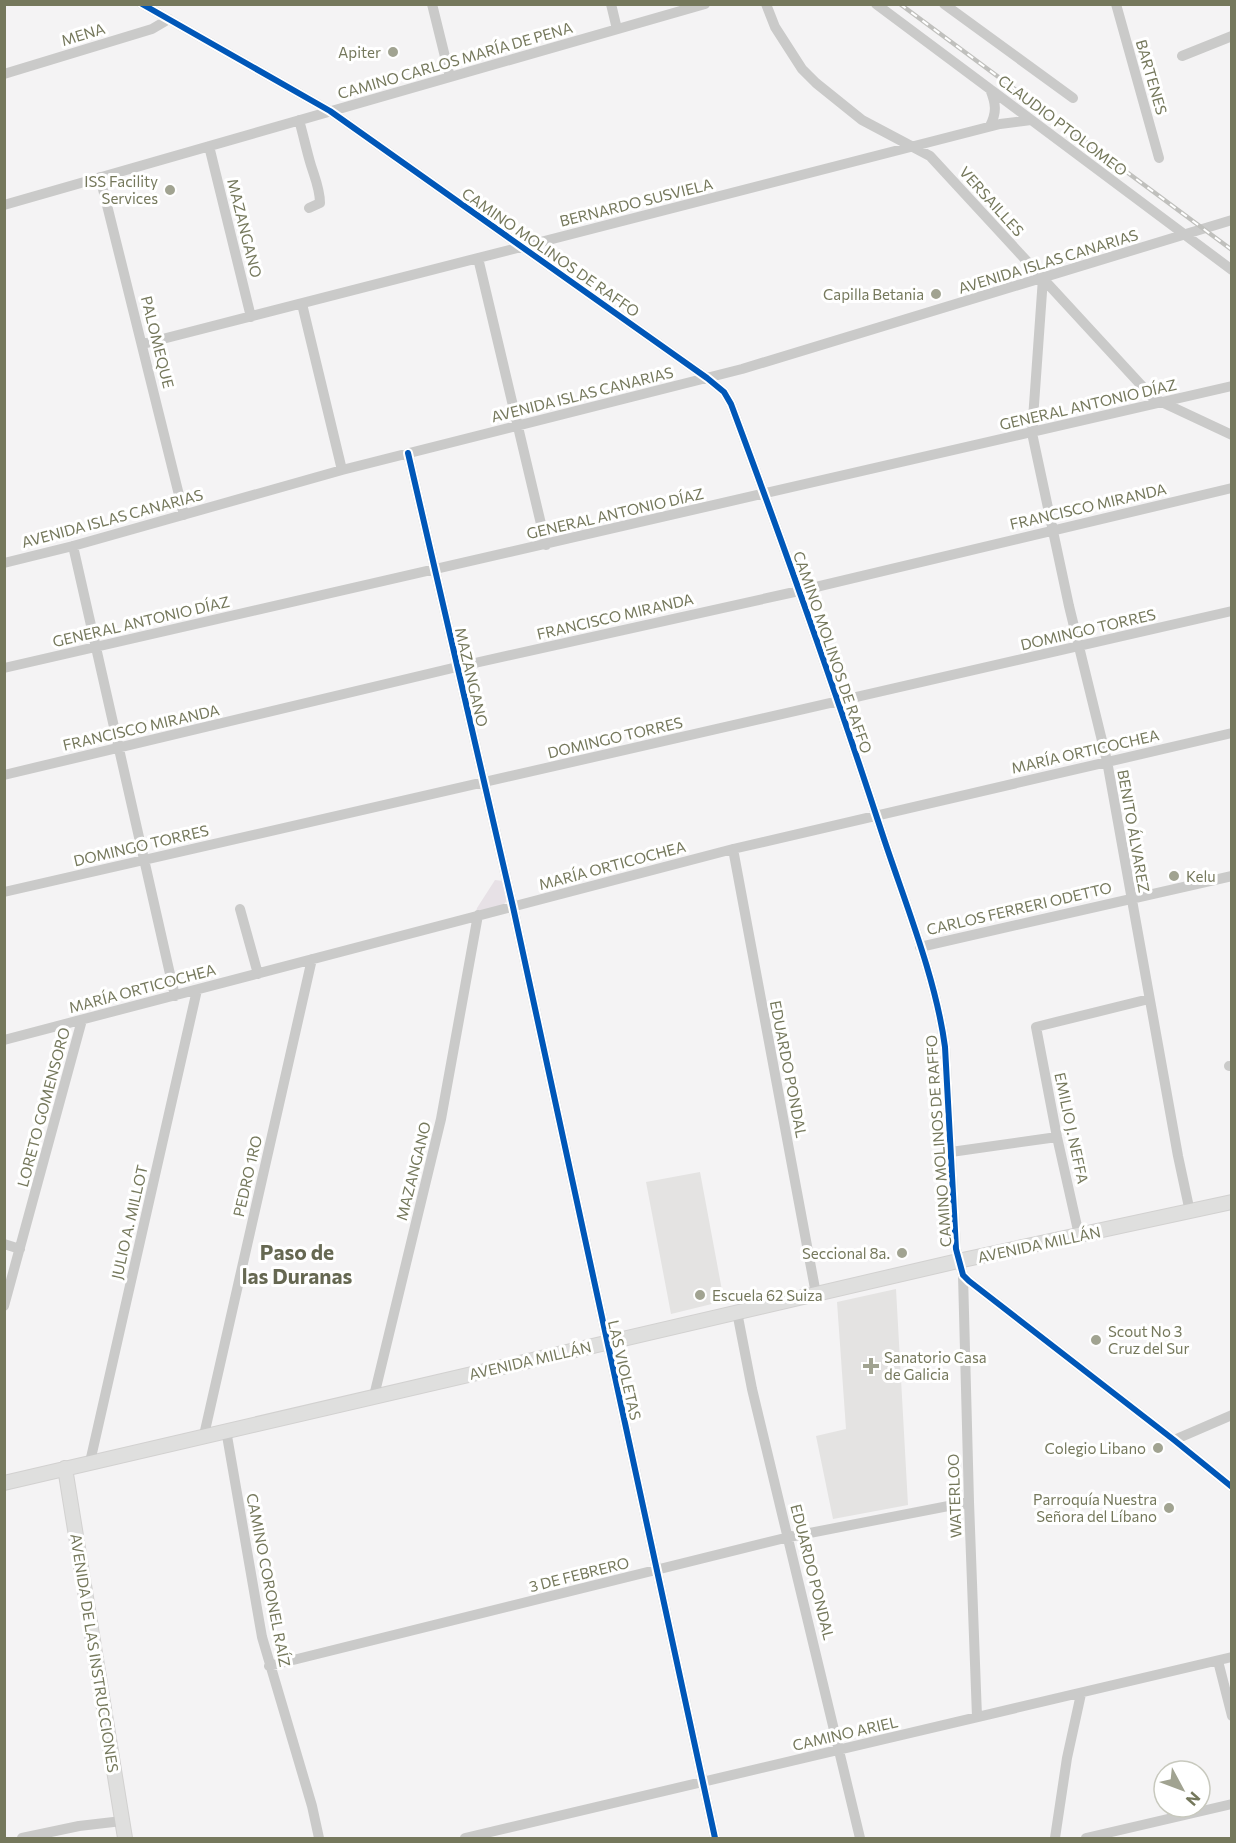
<svg xmlns="http://www.w3.org/2000/svg" width="1236" height="1843" viewBox="0 0 1236 1843" font-family="Commissioner,sans-serif">
<style>
.built{fill:#e4e3e2}
.green{fill:#e7e1e6}
.lines{fill:none;stroke-linecap:round;stroke-linejoin:round}
.major-casing{stroke:#d2d1d0;stroke-width:16}
.minor{stroke:#cacac9;stroke-width:10}
.major{stroke:#dfdfde;stroke-width:14}
.rail-casing{stroke:#c0c0bd;stroke-width:4.5}
.rail{stroke:#fff;stroke-width:2;stroke-dasharray:7;stroke-linecap:butt}
.cycleway-casing{stroke:#fff;stroke-width:10}
.cycleway{stroke:#0057b8;stroke-width:6}
.poi-dot{fill:#a1a391;stroke:#fff;stroke-width:2}
.labels{text-anchor:middle;dominant-baseline:central;stroke-width:6;stroke-linejoin:round;paint-order:stroke}
.street-label{font-size:15px;fill:#75785c;stroke:#fff}
.poi-label{font-size:15px;fill:#75785c;stroke:#fff;text-anchor:end}
.district-label{font-size:21px;font-weight:bold;fill:#666852;stroke:#fff}
</style>
<rect width="100%" height="100%" fill="#f4f3f4"/>
<path class="built" d="M700,1172L724,1301L671,1314L646,1182Z
M896,1289L908,1505L833,1519L816,1436L846,1429L837,1302Z"/>
<path class="green" d="M495,880L503,881C505,889 511,899 503,905L476,912L477,908Z"/>
<g class="lines">
<g class="major-casing">
<path id="major" d="M65,1468L125,1838
M4,1483L958,1261L1232,1202"/>
</g>
<path class="minor" d="M142,4L330,111L707,378L724,392L731,404C784,546 835,689 882,833C904,900 936,978 945,1047L956,1249L963,1275L969,1281L1174,1440L1232,1487
M432,4L450,77
M611,4L617,29
M766,4L775,27L802,69L816,83L862,120L930,156L1153,398L1232,435
M876,4L1232,270
M944,4L1073,98
M1116,4L1159,158
M1182,56L1232,36
M4,74L152,29L169,19
M990,89C996,104 997,112 990,126
M299,120C303,134 306,148 310,162C314,176 320,188 320,203L309,208
M209,146L251,317
M100,177L184,515
M4,205L705,4
M478,258L546,545
M1043,278L1032,433L1069,606L1107,761L1178,1156L1190,1212
M302,304L342,470
M143,344L1000,124L1031,120
M408,453L513,907L715,1838
M73,546L175,996
M4,563L73,546L342,470L742,369L1232,220
M4,668L1232,386
M4,775L457,667L799,591L1232,488
M733,849L816,1294
M4,892L1232,611
M240,909L258,974
M920,947L1232,876
M4,1040L733,849L1232,733
M1229,1066H1232
M951,1152L1057,1137
M1079,1235L1057,1137L1036,1027L1149,999
M4,1244L20,1249
M963,1275L969,1502L977,1717
M4,1306L82,1020
M737,1312L752,1389L860,1838
M374,1396L441,1119L478,915
M226,1430L262,1637L312,1806L319,1838
M204,1435L312,959
M1174,1440L1232,1415
M90,1462L197,990
M1218,1661L1232,1716
M269,1666L789,1537L969,1502
M22,1838L79,1826L122,1821
M465,1838L1232,1657
M1055,1838L1067,1758L1081,1694
M1086,1838L1232,1804"/>
<use href="#major" class="major"/>
<g class="rail-casing">
<path id="rail" d="M900,4L1232,250"/>
</g>
<use href="#rail" class="rail"/>
<g class="cycleway-casing">
<path id="cycleway" d="M142,4L330,111L707,378L724,392L731,404C784,546 835,689 882,833C904,900 936,978 945,1047L956,1249L963,1275L969,1281L1174,1440L1232,1487
M408,453L513,907L715,1838"/>
</g>
<use href="#cycleway" class="cycleway"/>
</g>
<g class="poi-dot">
<circle cx="393" cy="52" r="6"/>
<circle cx="170" cy="190" r="6"/>
<circle cx="936" cy="294" r="6"/>
<circle cx="1174" cy="876" r="6"/>
<circle cx="902" cy="1253" r="6"/>
<circle cx="700" cy="1295" r="6"/>
<circle cx="1096" cy="1340" r="6"/>
<path d="M868 1357h6v6h6v6h-6v6h-6v-6h-6v-6h6z"/>
<circle cx="1158" cy="1448" r="6"/>
<circle cx="1169" cy="1508" r="6"/>
</g>
<g class="labels">
<g class="street-label">
<text transform="translate(83 34) rotate(-17)">MENA</text>
<text transform="translate(455 60) rotate(-16)">CAMINO CARLOS MARÍA DE PENA</text>
<text transform="translate(1152 77) rotate(74)">BARTENES</text>
<text transform="translate(1063 125) rotate(37)">CLAUDIO PTOLOMEO</text>
<text transform="translate(992 201) rotate(48)">VERSAILLES</text>
<text transform="translate(636 202) rotate(-14)">BERNARDO SUSVIELA</text>
<text transform="translate(245 228) rotate(76)">MAZANGANO</text>
<text transform="translate(551 252) rotate(35)">CAMINO MOLINOS DE RAFFO</text>
<text transform="translate(1048 261) rotate(-17)">AVENIDA ISLAS CANARIAS</text>
<text transform="translate(158 342) rotate(76)">PALOMEQUE</text>
<text transform="translate(582 394) rotate(-14)">AVENIDA ISLAS CANARIAS</text>
<text transform="translate(1088 404) rotate(-13)">GENERAL ANTONIO DÍAZ</text>
<text transform="translate(1088 506) rotate(-13)">FRANCISCO MIRANDA</text>
<text transform="translate(615 513) rotate(-13)">GENERAL ANTONIO DÍAZ</text>
<text transform="translate(112 518) rotate(-15)">AVENIDA ISLAS CANARIAS</text>
<text transform="translate(615 616) rotate(-13)">FRANCISCO MIRANDA</text>
<text transform="translate(141 621) rotate(-13)">GENERAL ANTONIO DÍAZ</text>
<text transform="translate(1088 629) rotate(-13)">DOMINGO TORRES</text>
<text transform="translate(833 652) rotate(71)">CAMINO MOLINOS DE RAFFO</text>
<text transform="translate(472 677) rotate(77)">MAZANGANO</text>
<text transform="translate(141 727) rotate(-13)">FRANCISCO MIRANDA</text>
<text transform="translate(615 737) rotate(-13)">DOMINGO TORRES</text>
<text transform="translate(1085 751) rotate(-13)">MARÍA ORTICOCHEA</text>
<text transform="translate(1134 831) rotate(80)">BENITO ÁLVAREZ</text>
<text transform="translate(141 845) rotate(-13)">DOMINGO TORRES</text>
<text transform="translate(612 865) rotate(-15)">MARÍA ORTICOCHEA</text>
<text transform="translate(1019 908) rotate(-13)">CARLOS FERRERI ODETTO</text>
<text transform="translate(142 988) rotate(-15)">MARÍA ORTICOCHEA</text>
<text transform="translate(789 1069) rotate(79)">EDUARDO PONDAL</text>
<text transform="translate(43 1107) rotate(-75)">LORETO GOMENSORO</text>
<text transform="translate(1072 1128) rotate(78)">EMILIO J. NEFFA</text>
<text transform="translate(938 1141) rotate(-94)">CAMINO MOLINOS DE RAFFO</text>
<text transform="translate(413 1171) rotate(-76)">MAZANGANO</text>
<text transform="translate(247 1176) rotate(-77)">PEDRO 1RO</text>
<text transform="translate(129 1222) rotate(-77)">JULIO A. MILLOT</text>
<text transform="translate(1039 1244) rotate(-12)">AVENIDA MILLÁN</text>
<text transform="translate(530 1360) rotate(-13)">AVENIDA MILLÁN</text>
<text transform="translate(625 1370) rotate(77)">LAS VIOLETAS</text>
<text transform="translate(954 1496) rotate(-92)">WATERLOO</text>
<text transform="translate(813 1572) rotate(76)">EDUARDO PONDAL</text>
<text transform="translate(579 1574) rotate(-14)">3 DE FEBRERO</text>
<text transform="translate(269 1580) rotate(79)">CAMINO CORONEL RAÍZ</text>
<text transform="translate(95 1653) rotate(81)">AVENIDA DE LAS INSTRUCCIONES</text>
<text transform="translate(845 1733) rotate(-13)">CAMINO ARIEL</text>
</g>
<g class="poi-label">
<text x="381" y="52">Apiter</text>
<text x="158" y="181">ISS Facility<tspan x="158" dy="17">Services</tspan></text>
<text x="924" y="294">Capilla Betania</text>
<text x="1186" y="876" text-anchor="start">Kelu</text>
<text x="890" y="1253">Seccional 8a.</text>
<text x="712" y="1295" text-anchor="start">Escuela 62 Suiza</text>
<text x="1108" y="1331" text-anchor="start">Scout No 3<tspan x="1108" dy="17">Cruz del Sur</tspan></text>
<text x="884" y="1357" text-anchor="start">Sanatorio Casa<tspan x="884" dy="17">de Galicia</tspan></text>
<text x="1146" y="1448">Colegio Libano</text>
<text x="1157" y="1499">Parroquía Nuestra<tspan x="1157" dy="17">Señora del Líbano</tspan></text>
</g>
<g class="district-label">
<text x="297" y="1251">Paso de<tspan x="297" dy="24">las Duranas</tspan></text>
</g>
</g>
<rect width="1236" height="1843" fill="none" stroke="#75785c" stroke-width="12"/>
<g transform="translate(1182 1789) rotate(131)"><circle r="28" fill="#ffffff" stroke="#c8c9be" stroke-width="1.5"/>
<path d="M0-4.5L10 22L0 15L-10 22Z" fill="#a1a391"/>
<text y="-9" font-size="16" font-weight="bold" text-anchor="middle" fill="#75785c">N</text>
</g>
</svg>
